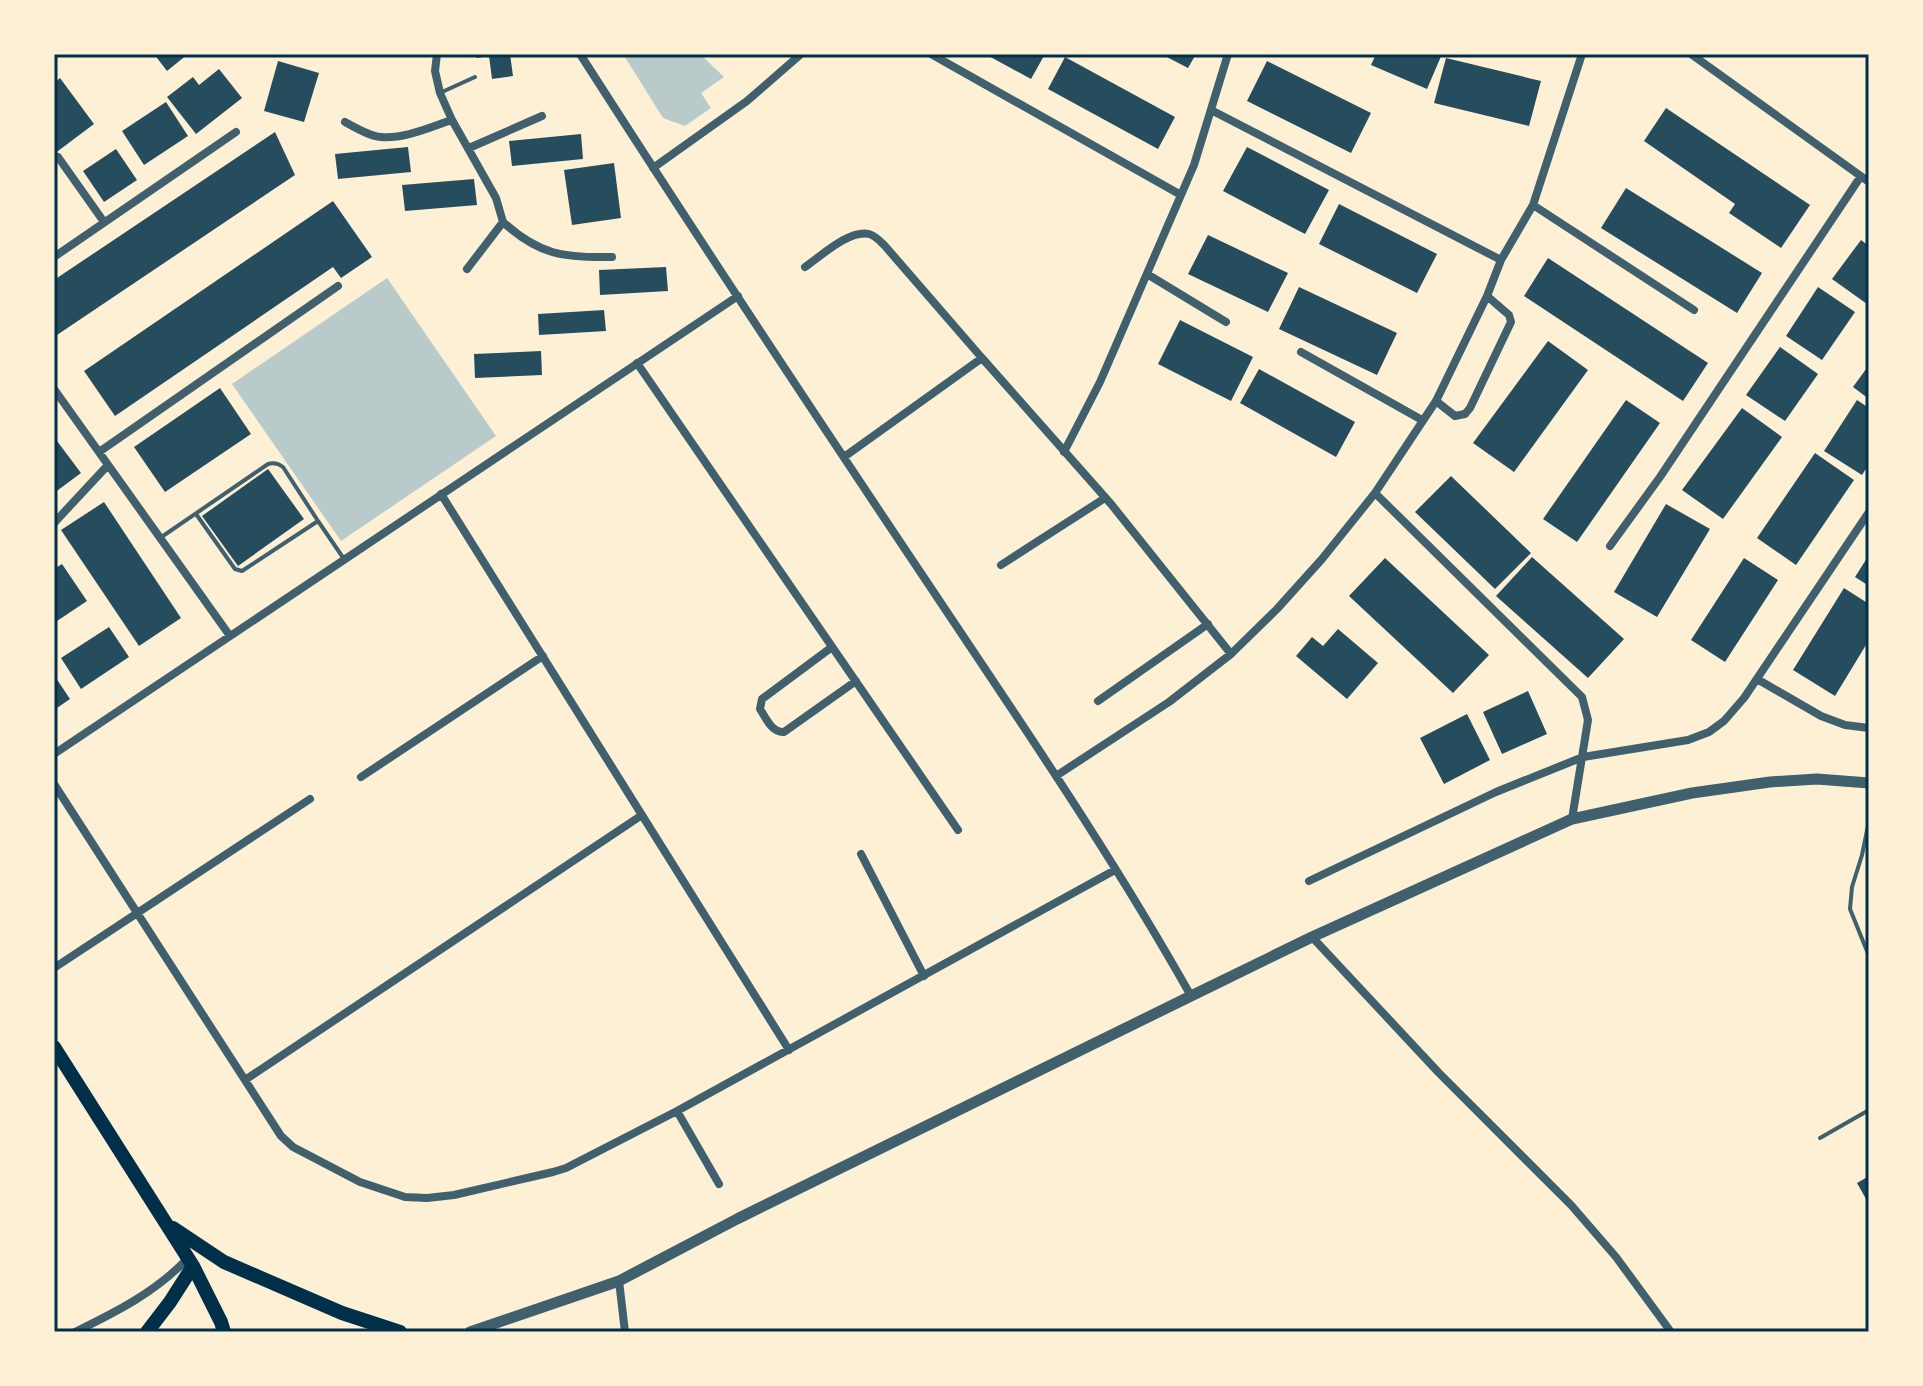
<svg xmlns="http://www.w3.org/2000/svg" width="1923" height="1386" viewBox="0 0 1923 1386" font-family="'Source Sans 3',sans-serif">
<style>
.green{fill:#b9caca}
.building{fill:#264d5e}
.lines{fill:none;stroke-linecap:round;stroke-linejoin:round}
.service{stroke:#3f606c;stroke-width:4}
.minor{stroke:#3f606c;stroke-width:8}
.tertiary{stroke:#3f606c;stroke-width:11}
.primary{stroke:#003049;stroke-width:14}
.neatline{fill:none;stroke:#003049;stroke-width:3}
</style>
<rect width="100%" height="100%" fill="#fdf0d5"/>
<path class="green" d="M623,54H700L724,77L701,93L711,108L685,126L663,118Z
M387,278L496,436L341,541L232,384Z"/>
<path class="building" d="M154,54H188L167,71Z
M476,54H510L513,76L492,79L489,56L477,58Z
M985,54H1045L1031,79Z
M1161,54H1196L1188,68Z
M1376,54H1442L1427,89L1371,65Z
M1065,57L1175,117L1158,149L1048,89Z
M1446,58L1541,81L1529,126L1434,103Z
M278,61L319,73L304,122L264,111Z
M1267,61L1371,113L1351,153L1247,101Z
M219,69L242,98L196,134L167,97L193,77L199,85Z
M60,78L94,124L54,154V83Z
M166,102L188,136L144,165L122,131Z
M1666,108L1810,205L1781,248L1729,213L1735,204L1644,141Z
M275,132L295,175L54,337V280Z
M581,134L583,159L512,166L509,141Z
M408,147L411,172L338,179L335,154Z
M1247,147L1329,190L1305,234L1223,191Z
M116,149L137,180L104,202L83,171Z
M614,163L621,218L572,225L564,170Z
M474,179L477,205L405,211L402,185Z
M1626,188L1762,273L1737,313L1601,228Z
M333,201L372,257L341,278L333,267L115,416L84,371Z
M1339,204L1437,254L1417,293L1319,244Z
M1208,235L1288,273L1268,312L1188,274Z
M1861,240L1869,246V301L1867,304L1832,279Z
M1548,258L1708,363L1683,401L1524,296Z
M666,267L668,291L600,295L599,270Z
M1299,287L1397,333L1377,375L1279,329Z
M1818,287L1855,312L1822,360L1786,336Z
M604,310L606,331L539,335L538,314Z
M1180,320L1253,357L1231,401L1158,364Z
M1548,341L1588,370L1514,472L1473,443Z
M1780,347L1818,374L1785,421L1746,395Z
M541,351L542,375L475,378L474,354Z
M1869,365V399L1853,387Z
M1259,369L1355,422L1336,457L1240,403Z
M220,388L251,434L165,492L134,447Z
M1626,400L1660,423L1577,542L1543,519Z
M1857,400L1869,408V464L1862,475L1824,451Z
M1742,408L1782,437L1723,519L1682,490Z
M54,437L81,473L54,493Z
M1815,453L1854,480L1796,565L1757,538Z
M268,469L304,519L238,566L202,516Z
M1451,476L1531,553L1495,589L1415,512Z
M104,502L181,618L139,646L61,530Z
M1666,504L1710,529L1657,617L1614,592Z
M1869,555V586L1855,577Z
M1532,557L1624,639L1588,678L1496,596Z
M1385,558L1489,655L1453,693L1349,596Z
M1744,558L1778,580L1725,662L1691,640Z
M62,564L87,601L54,623V569Z
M1844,588L1869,604V640L1835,696L1793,670Z
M109,627L129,657L81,689L61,658Z
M1338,629L1378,663L1347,699L1296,656L1312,637L1323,646Z
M54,675L70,699L54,710Z
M1528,691L1547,734L1502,754L1483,712Z
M1467,714L1490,760L1444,784L1420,738Z
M1869,1176V1197L1866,1199L1857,1183Z"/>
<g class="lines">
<path class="service" d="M442,92L475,77
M318,521L344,559
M160,538L268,464C274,462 278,463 283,467L318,521L242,571L235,569L196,514
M1869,821L1862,855L1852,887L1850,909L1869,956
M1820,1138L1869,1110"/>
<path class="minor" d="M437,54L435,71L440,93L452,120L496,198L503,222L467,269
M580,54C696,235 815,415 935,594C1023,726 1113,857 1191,996
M931,54L1181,195
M1691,54L1869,182
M1211,110L1501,260
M345,122C356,128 369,136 381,137C405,139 430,127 452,120
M469,148L542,116
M58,157L104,222
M653,168L747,101L801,54
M1533,205L1694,310
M503,222C539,255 564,258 612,257
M54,257L236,132
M805,267C821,256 850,229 869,234C876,236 881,242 885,246L982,358L844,457
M1147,274L1226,322
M1301,352L1422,420
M982,358L1111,504L1231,654
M637,363L958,830
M54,389L230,636
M1436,401L1455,416L1465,414L1470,408L1511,322L1509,315L1487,296
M99,452L338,286
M1064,452L1100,382L1194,165L1228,54
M1375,493L1582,697L1588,720L1572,819
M441,494L789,1050
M54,523L108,465
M1610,546L1660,477L1861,176
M1001,565L1105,498
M832,647L762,699L760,709C766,718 772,733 784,732L856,681
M1757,679L1821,716L1845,725L1869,728
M1098,701L1208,624
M54,754L738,296
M1056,776L1169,702L1231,654L1277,609L1322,559L1375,493L1436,401L1487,296L1501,260L1533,205L1582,54
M361,777L543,656
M54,784L281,1136L293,1147L360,1182L405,1197L427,1198L454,1195L553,1172L566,1168L677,1111L1115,870
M861,854L924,976
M1309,881L1496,792L1583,757L1688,740L1709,732L1724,721L1744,698L1869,512
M1312,937L1439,1073L1571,1205L1616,1257L1671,1332
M54,968L310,799
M245,1080L642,815
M677,1111L719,1184
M619,1281L625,1332
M75,1332C116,1312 156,1292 188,1258"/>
<path class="tertiary" d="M470,1332L619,1281L737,1219L1191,996L1312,937L1572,819L1692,793L1770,782L1817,779L1869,783"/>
<path class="primary" d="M54,1047L193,1266L221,1322L224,1332
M173,1228L224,1262L342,1313L400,1332
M147,1332L170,1302L193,1266"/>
</g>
<rect width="1923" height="1386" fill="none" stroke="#fdf0d5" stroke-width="112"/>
<rect x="56" y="56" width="1811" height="1274" class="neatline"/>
</svg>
